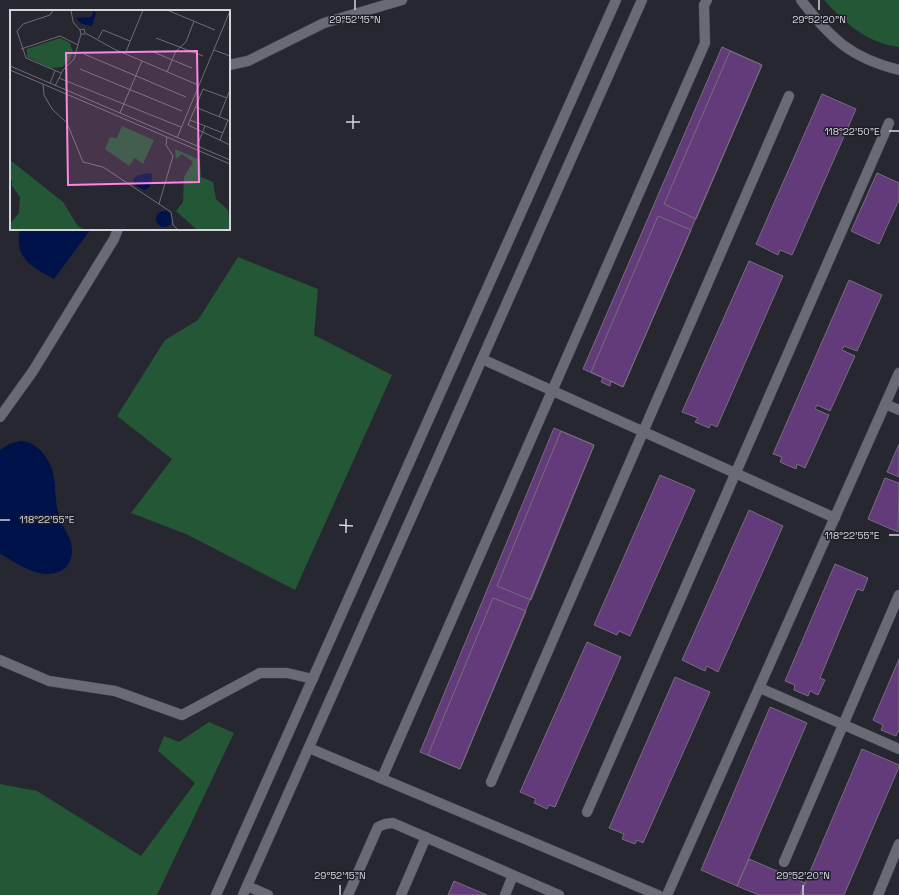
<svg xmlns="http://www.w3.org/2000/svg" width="899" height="895" viewBox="0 0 899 895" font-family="'Space Grotesk',sans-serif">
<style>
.green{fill:#235735}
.water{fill:#00124a}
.building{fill:#633b7a;stroke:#756e7a}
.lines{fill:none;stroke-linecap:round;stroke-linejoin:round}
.service-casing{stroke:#43434c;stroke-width:11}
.minor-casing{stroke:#43434c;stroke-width:11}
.secondary-casing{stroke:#43434c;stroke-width:11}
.service{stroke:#6a6a76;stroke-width:10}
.minor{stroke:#6a6a76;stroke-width:10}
.secondary{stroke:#6a6a76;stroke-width:10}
.ticks{fill:none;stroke:#d5d5dc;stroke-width:1.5}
.inset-road{fill:none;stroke:#6d6d76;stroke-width:1}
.view{fill:#fd86e2;fill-opacity:0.15;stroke:#fd86e2;stroke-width:2}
.inset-edge{fill:none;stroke:#d5d5dc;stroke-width:2}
.ticks-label{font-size:10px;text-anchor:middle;fill:#d5d5dc;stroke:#1e1e28;stroke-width:3;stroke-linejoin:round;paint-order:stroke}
</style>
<rect width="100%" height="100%" fill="#272732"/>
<path class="green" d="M824,0H899V47C867,43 845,23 824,0Z
M238,257L318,289L314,335L392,375L295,590L186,534L131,513L172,459L117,416L165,340L198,320Z
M209,722L234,733L157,895H0V784L37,791L141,856L195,783L158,751L164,736L179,742Z"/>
<path class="water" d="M20,229H91L54,279C31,266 14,259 20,229Z
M20,441C28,441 35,445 41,451C60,471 52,491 59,515C61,525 68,532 71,543C77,571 52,580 30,570C19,566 10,559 0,554V450L9,444Z"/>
<path class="building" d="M722,47L762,65L623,387L611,381L610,386L601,382L603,378L583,369Z
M730,51L762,65L696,219L664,204Z
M822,94L856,109L792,255L780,250L778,255L756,244Z
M877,173L899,183V200L879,244L851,231Z
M658,216L691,230L623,387L591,372Z
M749,261L783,276L717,427L711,424L709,428L695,422L698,418L682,412Z
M849,280L882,295L857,351L844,346L842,350L855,356L830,411L817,405L815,409L829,415L805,468L797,464L796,469L780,462L782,457L773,454Z
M554,428L594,445L460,769L420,752Z
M561,431L594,445L531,600L497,586Z
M899,444V477L887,472Z
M660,475L695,490L630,636L619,631L617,635L594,625Z
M885,478L899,483L898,532L868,519Z
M749,510L783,526L718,672L707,666L705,671L682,660Z
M835,564L868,578L863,591L857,589L820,678L825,680L818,695L810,691L808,696L794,690L795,685L785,681Z
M493,598L526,611L460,769L428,755Z
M587,642L621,657L555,807L549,805L547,809L534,803L536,799L520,792Z
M899,659V732L898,731L896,736L881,730L883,725L873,720Z
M675,677L710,692L643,843L637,840L635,844L622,839L624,834L609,828Z
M770,707L807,723L737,886L701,870Z
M862,749L899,765V767L844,895H800Z
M749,859L805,883L800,895H759L737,886Z
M454,881L487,895H448Z"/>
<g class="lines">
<g class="service-casing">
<path id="service" d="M801,0C831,39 851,58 899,70
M482,359L835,518
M885,404L899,410
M760,688L899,749
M382,778L705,43L704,5L707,0
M491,782L789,96
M587,812L889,123
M784,862L899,595
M247,886L268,895
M348,895L378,827L385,824L393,823L559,895
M401,895L426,837
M505,895L513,875
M667,895L899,373
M878,895L899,844"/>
</g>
<g class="minor-casing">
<path id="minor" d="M229,65L248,61L324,23L402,0
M0,417L33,371L114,239L118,229
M0,660L49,681L115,691L182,715L260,673H287L313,679
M309,748L658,895"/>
</g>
<g class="secondary-casing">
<path id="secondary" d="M216,895L616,0
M243,895L642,0"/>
</g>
<use href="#service" class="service"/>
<use href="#minor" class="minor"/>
<use href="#secondary" class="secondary"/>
</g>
<path class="ticks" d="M355,10V0M819,10V0M346,122H360M353,129V115M889,131H899M0,520H10M339,525L353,526M346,533V519M889,535H899M340,895V885M803,895V885"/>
<g transform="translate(10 10)">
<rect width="220" height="220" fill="#272732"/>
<path d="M50,28L60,33L63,42L59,51L52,57L41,58L17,47V39ZM112,116L144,130L133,154L125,148L119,156L95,139L100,127L107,128ZM165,139L190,150L191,167L203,172L206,189L218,200L220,220L186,219L166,201L173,192L174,167L183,152L172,144L166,149ZM0,150L53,192L67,215L74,220H0V214L9,203L10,187L2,176V170H0Z" fill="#235735"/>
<path d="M84,1L86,3L82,16L72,14L66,8L81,7ZM138,163L142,164V169L139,178L134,180L125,175L123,170L126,166ZM146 209a8 8 0 1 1 16 0a8 8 0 1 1-16 0Z" fill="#00124a"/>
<path class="inset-road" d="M43,0L40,5L13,14L7,21L16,48L51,63M61,0L63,12L70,20M157,0L205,20M75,23L74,19L70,20L71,24H77L104,39L188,75M146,28L193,46M88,29L93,20L120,31M11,39L50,26L68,35M204,40L220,46M141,41L182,58M74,44L176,87M115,44L133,0M0,56L220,150M70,59L172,101M0,60L220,154M157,62L166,41L176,32L184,11M49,68L171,117M40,73L45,61M33,74L34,85L42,99L57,113L73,152L93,157L161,202L163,215L168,220M45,76L53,60L64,49L71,24M217,88L193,79L178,115L220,135M185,97L220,111M110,103L132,51M209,107L220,80M180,110L213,123M167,128L220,1M210,130L218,110M187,136L195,116M149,194L163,146L156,135L157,127"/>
<path class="view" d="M187,41L189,172L58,175L56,43Z"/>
<rect width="220" height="220" class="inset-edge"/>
</g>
<g class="ticks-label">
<text x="355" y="23">29°52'15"N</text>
<text x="819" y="23">29°52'20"N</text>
<text x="852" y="135">118°22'50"E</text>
<text x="47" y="523">118°22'55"E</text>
<text x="852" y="539">118°22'55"E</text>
<text x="340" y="879">29°52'15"N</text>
<text x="803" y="879">29°52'20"N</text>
</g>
</svg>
